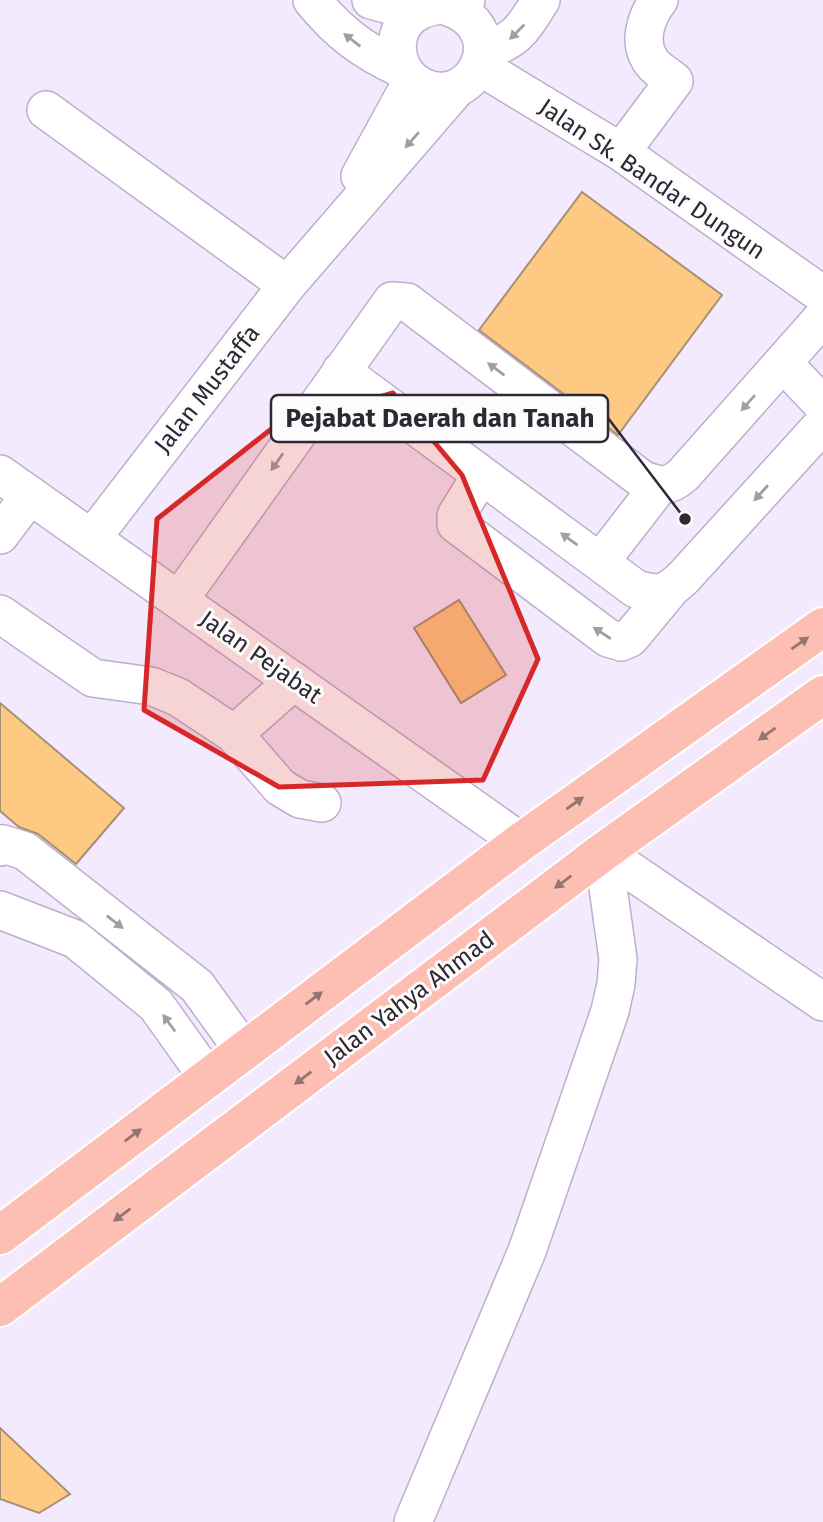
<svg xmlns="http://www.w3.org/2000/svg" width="823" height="1522" viewBox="0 0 823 1522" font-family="'Fira Sans',sans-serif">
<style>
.building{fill:#fdc983;stroke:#a69175;stroke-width:2}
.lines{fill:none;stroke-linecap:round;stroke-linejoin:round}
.minor-casing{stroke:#beaecd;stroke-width:40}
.major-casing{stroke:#fff;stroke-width:42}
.minor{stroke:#fff;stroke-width:37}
.major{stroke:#fdbfb3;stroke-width:38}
.oneway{fill:#a19ea4}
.oneway2{fill:#967474}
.marked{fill:#d62828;fill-opacity:0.2;stroke:#d62828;stroke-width:5;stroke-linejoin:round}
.labels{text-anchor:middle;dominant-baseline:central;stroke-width:6;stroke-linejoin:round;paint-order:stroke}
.street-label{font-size:24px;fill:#2e2834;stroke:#fcfcfc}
.leader{fill:none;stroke:#2e2834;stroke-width:2.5}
.callout-dot{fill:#2e2834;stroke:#fcfcfc;stroke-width:2.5}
.callout{fill:#fcfcfc;stroke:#2e2834;stroke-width:2.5}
.callout-label{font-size:26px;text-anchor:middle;font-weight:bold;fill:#2e2834}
</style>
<rect width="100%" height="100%" fill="#f4eafd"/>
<path class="building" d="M582,192L722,295L618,435L479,330Z
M459,600L506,675L461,703L414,628Z
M0,703L124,808L76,864L38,834L19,827L0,811Z
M0,1428L70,1494L39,1513L0,1499Z"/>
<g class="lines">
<g class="minor-casing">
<path id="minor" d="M312,0C339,33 363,51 402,69
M371,0L416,12
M446,6C518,30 470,115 419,85C391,69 389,26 419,11C433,4 451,4 466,0
M483,51C518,40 522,30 541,0
M479,66L621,152L823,295
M46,110L287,285
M621,152L674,81C667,75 653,67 649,58C638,40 647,15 659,0
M360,176L412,81
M783,363L823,405
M341,371L636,589C660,596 666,594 684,577L823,424
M0,474L521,842
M481,475L456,516V524L608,638L621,642L630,638L669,591
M0,535L30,495
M92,538L287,285L457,88
M600,562L659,486
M179,600L392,301L407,302L643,480C661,486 668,488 683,475L823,317
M0,614L93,678L151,686L178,697L234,734L294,681
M234,734L280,787L300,799L322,803
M0,847L3,844L25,851L197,986L244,1051
M603,852L823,1002
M0,910L75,939L156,1005L208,1078
M413,1522L527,1251L610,1011L616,984L618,959L603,852"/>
</g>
<g class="major-casing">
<path id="major" d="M0,1235L521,842L823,627
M0,1307L603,852L823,695"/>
</g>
<use href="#minor" class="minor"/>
<use href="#major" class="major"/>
</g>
<defs><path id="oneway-solid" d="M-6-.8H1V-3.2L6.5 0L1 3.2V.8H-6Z" transform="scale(1.75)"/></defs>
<g class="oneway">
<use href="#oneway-solid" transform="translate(517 32) rotate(135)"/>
<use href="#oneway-solid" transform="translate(352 40) rotate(-142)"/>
<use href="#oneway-solid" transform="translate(412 140) rotate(131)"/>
<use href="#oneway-solid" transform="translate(496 369) rotate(-143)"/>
<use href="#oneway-solid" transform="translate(748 403) rotate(131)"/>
<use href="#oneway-solid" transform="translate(277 462) rotate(125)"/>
<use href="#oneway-solid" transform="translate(761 493) rotate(132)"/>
<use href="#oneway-solid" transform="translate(569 539) rotate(-144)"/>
<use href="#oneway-solid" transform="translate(602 633) rotate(-147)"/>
<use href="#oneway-solid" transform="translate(115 922) rotate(38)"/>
<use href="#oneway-solid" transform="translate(169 1023) rotate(-126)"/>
</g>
<g class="oneway2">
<use href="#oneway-solid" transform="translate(800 643) rotate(-35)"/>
<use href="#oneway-solid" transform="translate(767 734) rotate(144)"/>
<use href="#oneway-solid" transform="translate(575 803) rotate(-35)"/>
<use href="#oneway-solid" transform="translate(563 882) rotate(143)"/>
<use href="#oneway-solid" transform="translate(314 998) rotate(-37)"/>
<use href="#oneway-solid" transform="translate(303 1078) rotate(143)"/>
<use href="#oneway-solid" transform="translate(133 1135) rotate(-37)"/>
<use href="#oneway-solid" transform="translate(122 1215) rotate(143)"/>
</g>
<path class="marked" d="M393,393L462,475L538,659L483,780L279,787L144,710L157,519L270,430Z"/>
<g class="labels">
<g class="street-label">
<text transform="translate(652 179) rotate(34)">Jalan Sk. Bandar Dungun</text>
<text transform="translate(207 389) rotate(-52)">Jalan Mustaffa</text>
<text transform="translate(261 657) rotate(35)">Jalan Pejabat</text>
<text transform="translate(409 998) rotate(-37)">Jalan Yahya Ahmad</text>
</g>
</g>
<path class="leader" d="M685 519L608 418"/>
<circle class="callout-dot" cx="685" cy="519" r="7"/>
<rect class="callout" x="271" y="395" width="337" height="47" rx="7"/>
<g class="callout-label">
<text x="440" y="427">Pejabat Daerah dan Tanah</text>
</g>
</svg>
